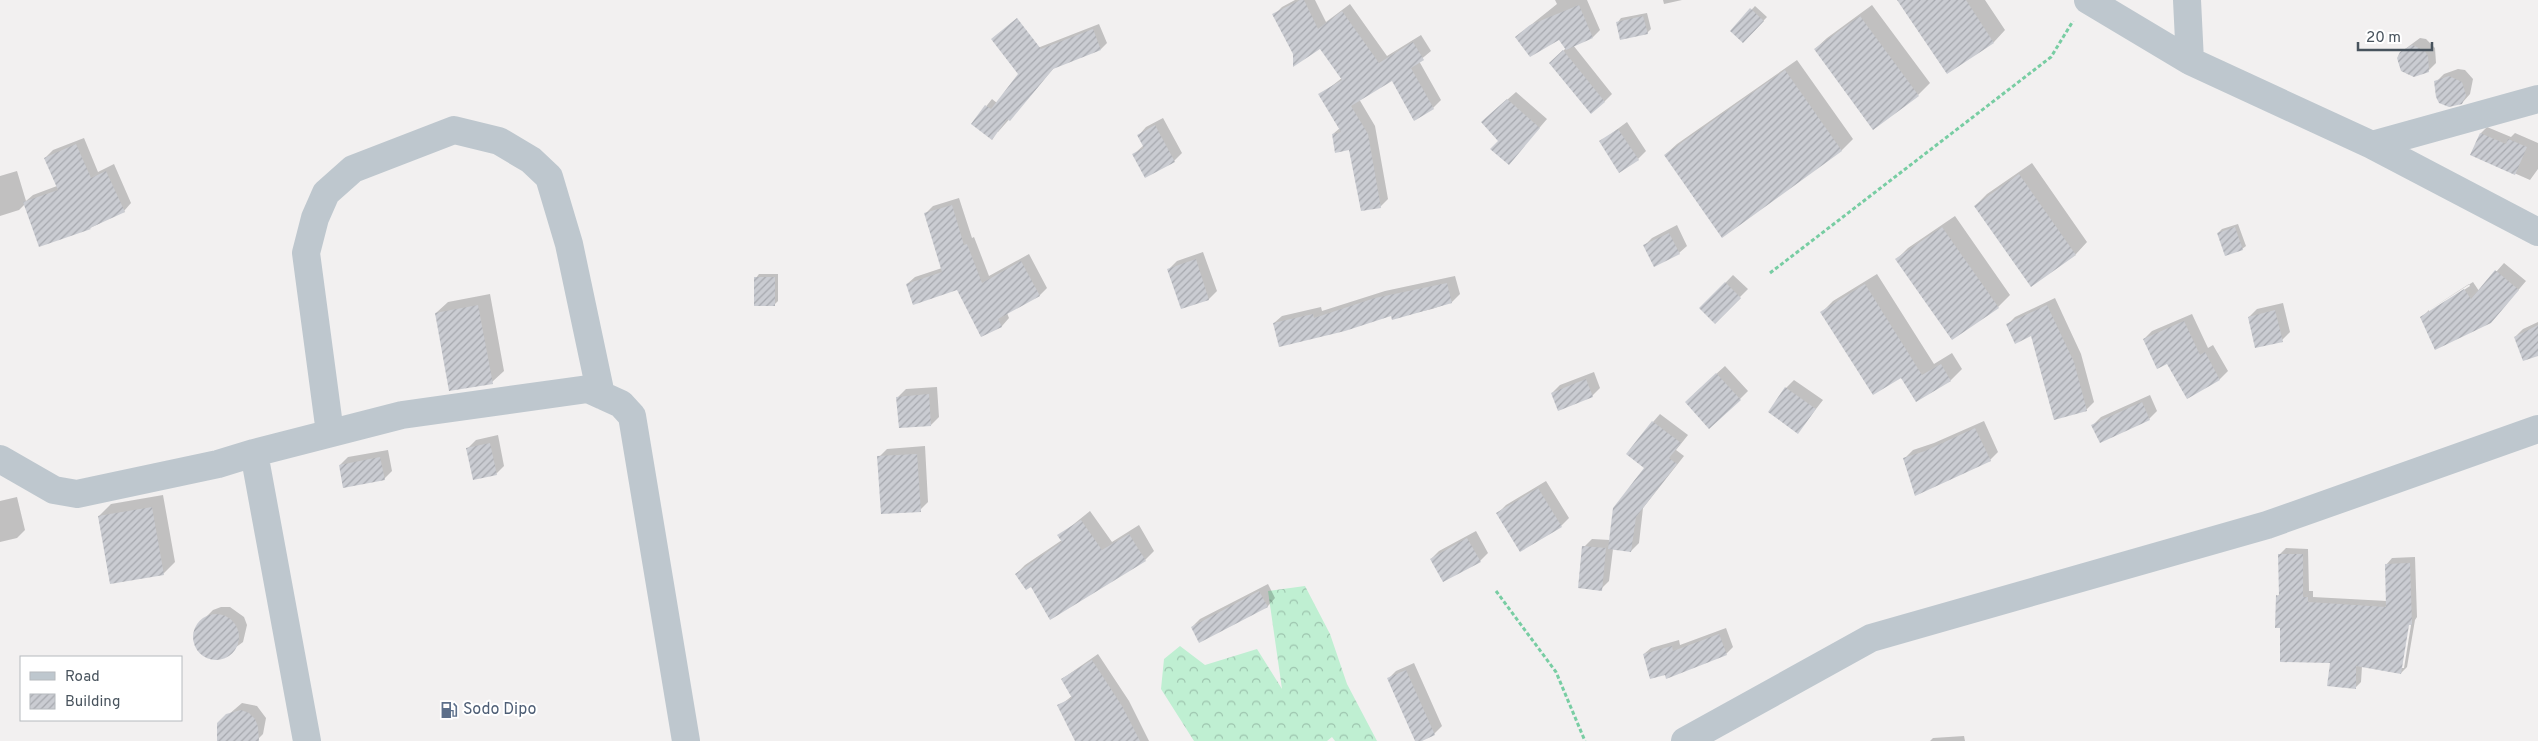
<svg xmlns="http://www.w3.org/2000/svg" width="2538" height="741" viewBox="0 0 2538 741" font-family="Overpass,sans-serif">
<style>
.forest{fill:url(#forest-crowns)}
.shadow{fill:#0003;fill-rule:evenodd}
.building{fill:url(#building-hatch)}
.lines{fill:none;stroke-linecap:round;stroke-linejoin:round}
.path{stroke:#78cda3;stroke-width:3;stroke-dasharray:4 2.5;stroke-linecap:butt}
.minor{stroke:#bec7ce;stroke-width:28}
.labels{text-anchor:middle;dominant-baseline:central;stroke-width:4;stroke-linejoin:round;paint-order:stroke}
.service-label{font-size:16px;fill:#4e5e75;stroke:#fff;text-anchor:start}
</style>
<defs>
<pattern id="forest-crowns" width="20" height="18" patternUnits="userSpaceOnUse" patternTransform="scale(1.25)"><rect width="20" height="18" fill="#bfefd2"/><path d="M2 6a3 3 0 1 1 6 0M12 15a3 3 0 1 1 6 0" fill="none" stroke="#9dc4ae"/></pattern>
<pattern id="building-hatch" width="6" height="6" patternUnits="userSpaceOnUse" patternTransform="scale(1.25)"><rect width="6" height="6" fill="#caccd2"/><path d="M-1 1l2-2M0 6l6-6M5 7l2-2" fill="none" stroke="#a6a8ae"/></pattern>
</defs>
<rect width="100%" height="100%" fill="#f2f0f0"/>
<path class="forest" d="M1305,586L1330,634L1347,684L1377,741H1335L1332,737L1327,741H1194L1161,689L1164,659L1180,646L1205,665L1257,649L1282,689L1268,591Z"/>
<path class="shadow" d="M1295,0H1315L1326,22L1350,4L1387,56L1421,35L1431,51L1419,61L1441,100L1433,108L1392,80L1359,99L1375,126L1388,199L1380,207L1350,149L1333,134L1340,128L1320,95L1342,78L1321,48L1274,15L1282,7Z
M1555,0H1587L1600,30L1593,37L1573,45L1612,94L1604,102L1559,55L1566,48L1559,39L1516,37L1557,4Z
M1663,0H1682L1664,4Z
M1898,0H1985L2005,30L1994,42L1947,73Z
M1872,5L1930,83L1918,95L1815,49L1827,38Z
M1755,6L1767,17L1743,42L1732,31Z
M1647,13L1651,29L1647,33L1618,22L1621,18Z
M1099,24L1107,43L1101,49L1054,68L998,132L972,124L992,99L997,103L1020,74L1017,56Z
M2420,38L2426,39L2435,48L2436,63L2428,71L2413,75L2407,74L2399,65L2401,52Z
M1797,60L1853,139L1841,151L1665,155L1677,144Z
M2458,69L2465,70L2473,79L2470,94L2462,103L2436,82L2444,74Z
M1516,92L1547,119L1516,155L1482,122Z
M1163,118L1182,153L1174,161L1134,154L1144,145L1139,135L1146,127Z
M1627,122L1646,151L1638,159L1600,142Z
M2487,127L2511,137L2515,133L2538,143V169L2530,180L2471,154L2481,133Z
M84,138L98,172L114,164L131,203L124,211L90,228L25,204L19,210L0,216V176L17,171L26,201L33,195L57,186L45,158L53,150Z
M2032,163L2087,242L2076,254L2031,285L1975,206L1987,194Z
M959,198L972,238L974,237L989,276L1029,254L1047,288L1040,295L1007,313L1009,318L1002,326L982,336L958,289L907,284L915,277L942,268L925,214L933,206Z
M1955,216L2010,295L1998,307L1952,339L1897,259L1908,248Z
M2238,224L2246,246L2242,249L2218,233L2222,229Z
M1677,225L1687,246L1679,253L1644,246L1652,238Z
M1203,252L1217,291L1209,299L1182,307L1169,269L1177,261Z
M2504,263L2526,281L2491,322L2422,317L2429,310V313L2470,286L2469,284L2429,310L2473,282L2479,291Z
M759,274H778V301L774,305L756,278Z
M1877,274L1934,364L1952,353L1962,369L1951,380L1901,376L1822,312L1833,301Z
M1733,275L1748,289L1715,322L1701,308Z
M1455,276L1460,294L1452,302L1432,309L1393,318L1392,315L1274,323L1282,316L1321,307L1322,311L1385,291Z
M490,294L504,371L492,382L436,313L448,302Z
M2055,298L2081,354L2094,402L2086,410L2032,335L2007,325L2015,317Z
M2283,303L2290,332L2282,340L2249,317L2257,309Z
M2192,314L2208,348L2213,345L2228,371L2220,379L2187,397L2168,362L2144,339L2152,331Z
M2538,322V353L2515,337L2523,329Z
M1725,366L1748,391L1740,399L1694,394Z
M1594,372L1600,388L1592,396L1552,393L1560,385Z
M1794,380L1823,400L1798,432L1786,388Z
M937,387L939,417L931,425L898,397L906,389Z
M2150,395L2157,411L2149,419L2093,425L2101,417Z
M1660,414L1688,435L1676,450L1684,456L1643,508L1639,543L1631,551L1613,549L1609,581L1601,589L1584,547L1592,539L1610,540L1645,468L1653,422Z
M1984,421L1998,452L1990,460L1905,458L1913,450L1934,443Z
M498,435L504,466L496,474L468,448L476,440Z
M925,446L928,502L920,510L879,457L887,449Z
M388,450L392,471L384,479L340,465L348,457Z
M1546,481L1569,518L1561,526L1498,513L1506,505Z
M163,495L175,562L163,574L99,516L111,504Z
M17,497L25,530L17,538L0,542V501Z
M1090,511L1112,542L1139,525L1154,551L1145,560L1016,574L1025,565L1062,540L1059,536Z
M1476,531L1488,553L1480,561L1431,559L1439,551Z
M2286,548L2308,549L2309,591H2313V597L2387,601L2386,565L2392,558L2415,557L2417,617L2415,620L2407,667L2401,673L2362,666L2361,682L2355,688L2332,662L2282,626L2278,596L2280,593L2279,555ZM2409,618L2412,619L2404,668H2401Z
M1268,584L1275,598L1268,606L1192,627L1200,619Z
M221,607H230L244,617L247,625L243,642L220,659L204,655L194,641L198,625L213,610Z
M1726,628L1733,647L1726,654L1666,673L1644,654L1651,648L1679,640L1680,645Z
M1098,654L1129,701L1149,741H1077L1063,703L1072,696L1062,679Z
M1414,663L1442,726L1434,734L1419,741H1416L1388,679L1396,671Z
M242,703L257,706L266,718L263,734L256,741H222L221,721Z
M1964,736L1965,741H1930L1933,738Z"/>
<path class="building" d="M1300,0H1304L1318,29L1342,11L1379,63L1413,42L1424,60L1411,68L1434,109L1414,121L1392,81L1351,106L1368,134L1381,208L1361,211L1349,150L1335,153L1332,134L1341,132L1318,94L1342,80L1320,49L1293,67V54L1272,14Z
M1897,0H1966L1994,43L1947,74Z
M1579,5L1593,38L1566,50L1559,40L1530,57L1515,37L1530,25Z
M1750,8L1764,21L1743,43L1730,31Z
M1643,16L1648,34L1620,40L1616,22Z
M1860,16L1919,96L1873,130L1814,49Z
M1017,18L1041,49L1093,29L1101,50L1053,69L1010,121L1007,119L992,140L971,124L985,105L991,109L1018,74L991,39Z
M2412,45L2424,50L2428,56L2429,72L2414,77L2401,71L2397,58L2400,52Z
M1563,50L1605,102L1591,114L1549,63Z
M1785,70L1842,151L1722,238L1664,155Z
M2449,76L2462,82L2466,95L2462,104L2449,107L2439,103L2436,97L2434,81Z
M1507,99L1540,128L1509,165L1490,149L1498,141L1481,122Z
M1155,125L1175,162L1145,178L1132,154L1144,148L1137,135Z
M1618,129L1639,160L1619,173L1599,141Z
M2480,133L2506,144L2508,139L2527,147L2515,175L2470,155Z
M76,144L91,178L106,171L125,212L90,228L91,229L39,247L23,202L58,190L44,158Z
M2019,174L2076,255L2031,287L1974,206Z
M952,205L964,245L967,244L982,283L1021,261L1040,296L998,319L1002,327L981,337L957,290L913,305L906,284L942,272L924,213Z
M1942,227L1999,308L1952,340L1895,259Z
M2235,227L2243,250L2225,256L2217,233Z
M1669,233L1680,254L1654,267L1643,245Z
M1196,259L1209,300L1181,309L1167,269Z
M2495,270L2519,290L2491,323L2435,350L2420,317L2464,289L2471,299Z
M754,277H775V306H754Z
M1725,282L1741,298L1715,324L1699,308Z
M1447,283L1452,303L1392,320L1391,316L1345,331L1279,347L1273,323L1313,314L1314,318L1375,298Z
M1865,284L1922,375L1941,364L1951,381L1916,402L1901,378L1873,395L1820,312Z
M478,305L493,384L449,391L435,313Z
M2047,305L2074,362L2087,411L2054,420L2031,336L2015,344L2006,324Z
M2275,310L2283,342L2255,348L2248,317Z
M2184,321L2200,355L2205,352L2220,380L2187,399L2167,364L2157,369L2143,339Z
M2538,325V356L2523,361L2514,337Z
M1716,373L1741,400L1709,429L1685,402Z
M1586,379L1593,397L1558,411L1551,393Z
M1785,387L1816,409L1798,434L1768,412Z
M929,394L931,426L899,428L896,397Z
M2142,402L2150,420L2100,443L2091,425Z
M1652,421L1681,443L1669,458L1677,464L1636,517L1631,552L1608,549L1613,508L1644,468L1626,454Z
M1975,428L1991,461L1915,496L1903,458L1925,451Z
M490,443L497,475L473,480L466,448Z
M917,454L921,512L881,514L877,456Z
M380,457L385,480L343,488L339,465Z
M1538,488L1562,527L1520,552L1496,513Z
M152,507L164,575L110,584L98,516Z
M1081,520L1102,550L1129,534L1146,561L1050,620L1031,587L1026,590L1015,574L1062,542L1057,535Z
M1467,538L1481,562L1443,582L1430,559Z
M1582,546L1606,548L1602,591L1578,588Z
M2278,554H2303V597H2308V602L2386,607L2385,564L2410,563L2412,625H2409L2401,674L2356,666V689L2327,686L2330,663L2280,662V628H2275L2276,595L2279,596Z
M1259,591L1268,607L1199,643L1191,627Z
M193 637a23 23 0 1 1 46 0a23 23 0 1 1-46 0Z
M1719,634L1727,655L1666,679L1665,675L1650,679L1643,654L1672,646L1673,651Z
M1092,660L1122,706L1140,741H1075L1057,705L1072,698L1061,679Z
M1406,670L1435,735L1422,741H1415L1387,678Z
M241,710L249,713L255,719L258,727L259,741H217V723L226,714Z"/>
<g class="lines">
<path class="path" d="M1770,273L2051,57L2073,21
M1496,591L1556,672L1585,741"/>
<path class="minor" d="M2088,0L2190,61L2372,145L2538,232
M2187,0L2190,61
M2372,145L2538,99
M330,433L306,253L315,218L326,193L353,169L454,130L499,141L531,160L549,177L569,244L601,395
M254,453L307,741
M0,459L54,490L77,494L218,464L254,453L402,415L588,389L621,404L632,416L686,741
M1685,741L1871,638L2267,525L2538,429"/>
</g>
<defs>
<g id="fuel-bare" transform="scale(1.35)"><path d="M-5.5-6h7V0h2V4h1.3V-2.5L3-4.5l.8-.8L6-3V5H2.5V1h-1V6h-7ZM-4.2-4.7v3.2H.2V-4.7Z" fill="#5c6f8a" stroke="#fff" stroke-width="2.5" paint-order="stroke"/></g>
</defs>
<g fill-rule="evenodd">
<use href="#fuel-bare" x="449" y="710"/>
</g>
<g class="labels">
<g class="service-label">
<text x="463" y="710">Sodo Dipo</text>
</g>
</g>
<rect x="20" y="656" width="162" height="65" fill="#ffffff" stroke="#b6babe"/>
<rect x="30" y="672" width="25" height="8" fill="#bec7ce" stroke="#b6babe"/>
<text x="65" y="681" font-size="15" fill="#48535d">Road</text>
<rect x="30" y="694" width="25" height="15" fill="url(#building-hatch)" stroke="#b6babe"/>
<text x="65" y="706" font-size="15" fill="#48535d">Building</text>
<path d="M2358 42v8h74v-8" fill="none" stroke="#48535d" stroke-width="2.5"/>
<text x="2366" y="42" font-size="15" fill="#48535d" stroke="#ffffff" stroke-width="4" paint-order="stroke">20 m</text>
</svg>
